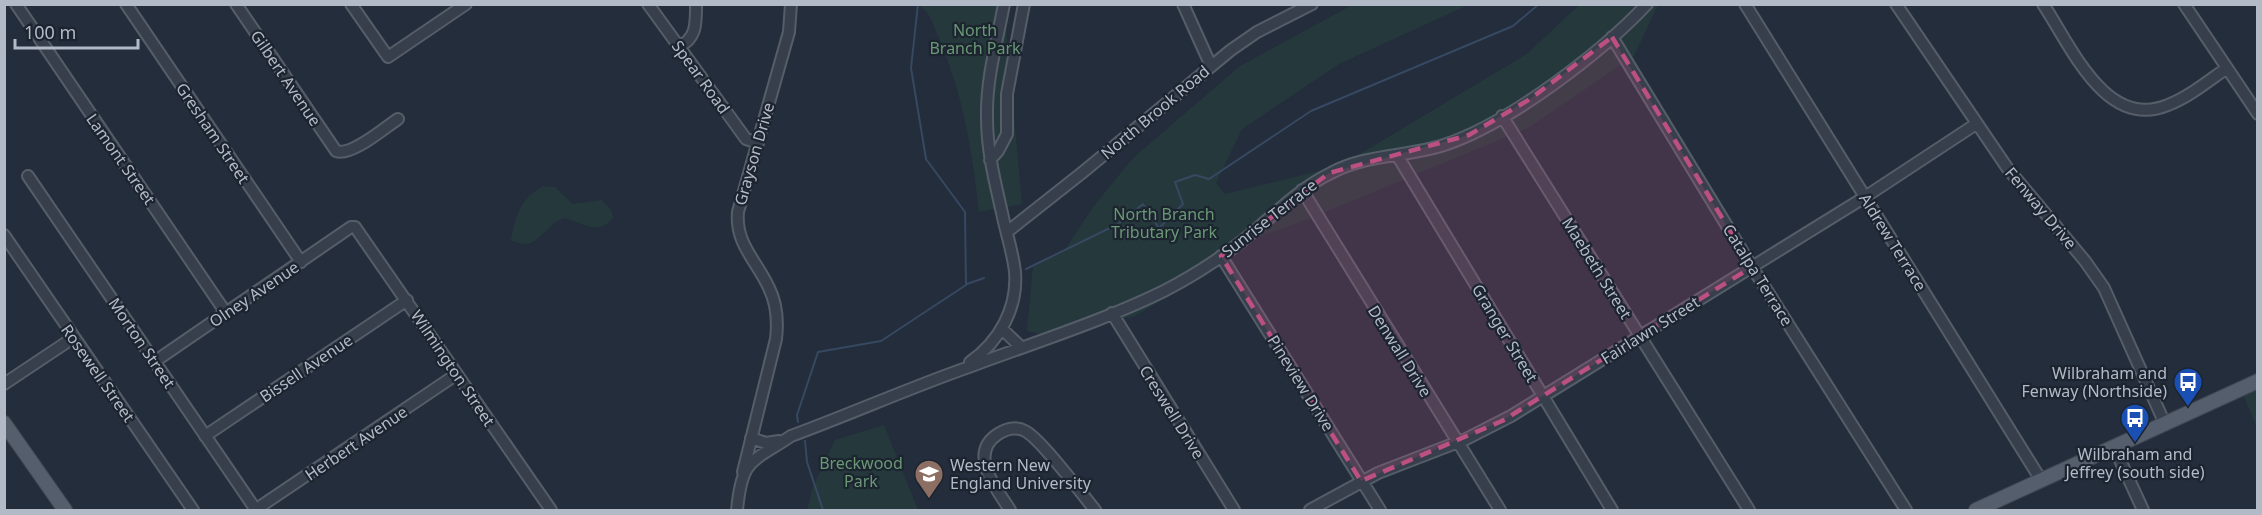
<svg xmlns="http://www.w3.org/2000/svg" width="2262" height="515" viewBox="0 0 2262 515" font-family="'Noto Sans',sans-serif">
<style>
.green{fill:#25393c}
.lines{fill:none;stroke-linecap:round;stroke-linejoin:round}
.stream{stroke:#374862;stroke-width:2}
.minor-casing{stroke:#555d69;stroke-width:14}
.major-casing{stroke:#404854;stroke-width:16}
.minor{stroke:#373f4c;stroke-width:10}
.major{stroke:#555e6c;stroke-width:14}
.marked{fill:#bc5181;fill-opacity:0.2;stroke:#bc5181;stroke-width:4.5;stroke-dasharray:12 8;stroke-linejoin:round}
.labels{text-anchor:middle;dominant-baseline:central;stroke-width:4.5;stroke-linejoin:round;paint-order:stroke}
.park-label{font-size:16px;fill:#6a9875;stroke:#1c2430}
.street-label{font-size:16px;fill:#b2bac7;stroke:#1c2430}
.poi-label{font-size:16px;fill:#b2bac7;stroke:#1c2430;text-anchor:end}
</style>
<rect width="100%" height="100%" fill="#232d3b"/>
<path class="green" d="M919,5H1004L1022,204L979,212C972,149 963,94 938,36C933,24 930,12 919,5Z
M1352,5H1468L1339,64L1242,129L1216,183L1225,194L1340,166L1527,54L1579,5H1658L1634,56L1528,128L1316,216L1240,244L1234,257L1135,316L1056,337L1027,331L1033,266L1064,251L1093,207L1133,158L1240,66Z
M544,186L555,187L573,204L602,200L612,211L613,218C598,236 582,223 565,218C543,224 538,255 511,240C515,217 521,197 544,186Z
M2257,385V427L2242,392Z
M884,425L918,510H807L812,489L835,440Z"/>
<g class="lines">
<path class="stream" d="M1026,269L1118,224L1143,204L1159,228L1183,204L1175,182L1195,175L1209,179L1311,111L1513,26L1539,4
M967,284L984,278
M798,422L797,415L818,352L881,341L966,285L965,212L926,159L911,68L918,4
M805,441L807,462L823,510"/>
<g class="minor-casing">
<path id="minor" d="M16,4L226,313
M126,4L301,262
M236,4L336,151C351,157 384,128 398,119
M351,4L388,57L466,4
M648,4L746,139L758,143
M1183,4L1211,66
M1745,4L2041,480
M1896,4L2008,169L2085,261L2104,288L2165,424
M2043,4C2071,46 2106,131 2168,105C2189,97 2208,81 2227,68
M2184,4L2258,114
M1612,37L1752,267L1906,510
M678,47C697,39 696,23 696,4
M1502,116L1749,510
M1397,155L1612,510
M990,160L998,151L1007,134V94L1024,4
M28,176L256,510
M1302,190L1500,510
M1007,232L1083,172L1231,50L1257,32L1312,4
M4,235L193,510
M1221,256L1380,510
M1112,313L1234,510
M1002,329L1021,347
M154,362L351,227H355L551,510
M970,362C999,342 1018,308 1015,272C1013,252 1006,233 1002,213C995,182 987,151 987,118C986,79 997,42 1004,4
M4,384L73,338
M205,436L407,300
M751,438L766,443L779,441
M2114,447L2143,510
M743,472L776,339C778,322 777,304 769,288C757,261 735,244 738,212L789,32L791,4
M255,510L457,374
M737,510C742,458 751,463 791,436C851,414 909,388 969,367C1033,343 1103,321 1164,291C1193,276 1221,258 1246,238C1274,215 1298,189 1331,173C1366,154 1407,157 1444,145C1508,124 1600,54 1647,4
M1010,510C997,489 967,454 998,434C1006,429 1016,426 1025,431C1040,438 1082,494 1095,510
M1310,510L1378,473L1466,439L1511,416L1865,197L1976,124"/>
</g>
<g class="major-casing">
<path id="major" d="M4,423L65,510
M1976,510L2258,381"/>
</g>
<use href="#minor" class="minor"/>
<use href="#major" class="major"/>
</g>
<path class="marked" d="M1612,37L1752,267L1502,421L1361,481L1221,256L1329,173L1469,135L1530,99Z"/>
<defs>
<g id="bus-pin" transform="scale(1.5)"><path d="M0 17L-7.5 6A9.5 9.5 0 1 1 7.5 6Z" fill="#1a4fb4" stroke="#1c2430"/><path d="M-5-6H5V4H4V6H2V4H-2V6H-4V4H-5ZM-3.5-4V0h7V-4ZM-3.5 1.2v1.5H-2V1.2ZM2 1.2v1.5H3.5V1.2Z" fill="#fff"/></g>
<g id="university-pin" transform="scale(1.5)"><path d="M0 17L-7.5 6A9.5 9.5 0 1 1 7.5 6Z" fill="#8d6e63" stroke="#1c2430"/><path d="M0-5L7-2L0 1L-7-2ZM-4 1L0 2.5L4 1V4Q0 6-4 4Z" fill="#fff"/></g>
</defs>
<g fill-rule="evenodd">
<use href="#bus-pin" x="2188" y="382"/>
<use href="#bus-pin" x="2135" y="418"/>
<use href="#university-pin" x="929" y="474"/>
</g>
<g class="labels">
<g class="park-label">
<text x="975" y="30">North<tspan x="975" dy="18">Branch Park</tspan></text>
<text x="1164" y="214">North Branch<tspan x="1164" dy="18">Tributary Park</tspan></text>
<text x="861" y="463">Breckwood<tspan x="861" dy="18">Park</tspan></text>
</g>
<g class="street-label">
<text transform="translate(701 77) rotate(54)">Spear Road</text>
<text transform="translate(286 78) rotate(56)">Gilbert Avenue</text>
<text transform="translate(1155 112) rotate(-40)">North Brook Road</text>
<text transform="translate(213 133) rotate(56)">Gresham Street</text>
<text transform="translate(754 154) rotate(-74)">Grayson Drive</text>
<text transform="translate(121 159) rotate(55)">Lamont Street</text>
<text transform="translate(2041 208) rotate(50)">Fenway Drive</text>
<text transform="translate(1269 218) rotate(-38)">Sunrise Terrace</text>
<text transform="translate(1893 242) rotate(58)">Aldrew Terrace</text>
<text transform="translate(1597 268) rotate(58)">Maebeth Street</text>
<text transform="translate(1758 275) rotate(58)">Catalpa Terrace</text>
<text transform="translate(254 294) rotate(-34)">Olney Avenue</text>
<text transform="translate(1650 330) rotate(-32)">Fairlawn Street</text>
<text transform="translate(1505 333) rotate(59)">Granger Street</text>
<text transform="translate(142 343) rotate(56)">Morton Street</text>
<text transform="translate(1400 351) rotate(58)">Denwall Drive</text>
<text transform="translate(306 368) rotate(-34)">Bissell Avenue</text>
<text transform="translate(453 368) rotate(56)">Wilmington Street</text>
<text transform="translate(98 373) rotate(55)">Rosewell Street</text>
<text transform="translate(1301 383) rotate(58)">Pineview Drive</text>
<text transform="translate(1172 412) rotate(58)">Creswell Drive</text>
<text transform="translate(356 443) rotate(-34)">Herbert Avenue</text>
</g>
<g class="poi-label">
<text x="2167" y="373">Wilbraham and<tspan x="2167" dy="18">Fenway (Northside)</tspan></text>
<text x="2135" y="454" text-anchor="middle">Wilbraham and<tspan x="2135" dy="18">Jeffrey (south side)</tspan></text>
<text x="950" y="465" text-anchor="start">Western New<tspan x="950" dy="18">England University</tspan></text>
</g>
</g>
<rect width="2262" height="515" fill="none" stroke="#b2bac7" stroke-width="12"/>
<path d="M15 39v9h123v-9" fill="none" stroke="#b2bac7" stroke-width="3"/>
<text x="24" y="39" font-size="18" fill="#b2bac7" stroke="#1c2430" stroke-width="4.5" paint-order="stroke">100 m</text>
</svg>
